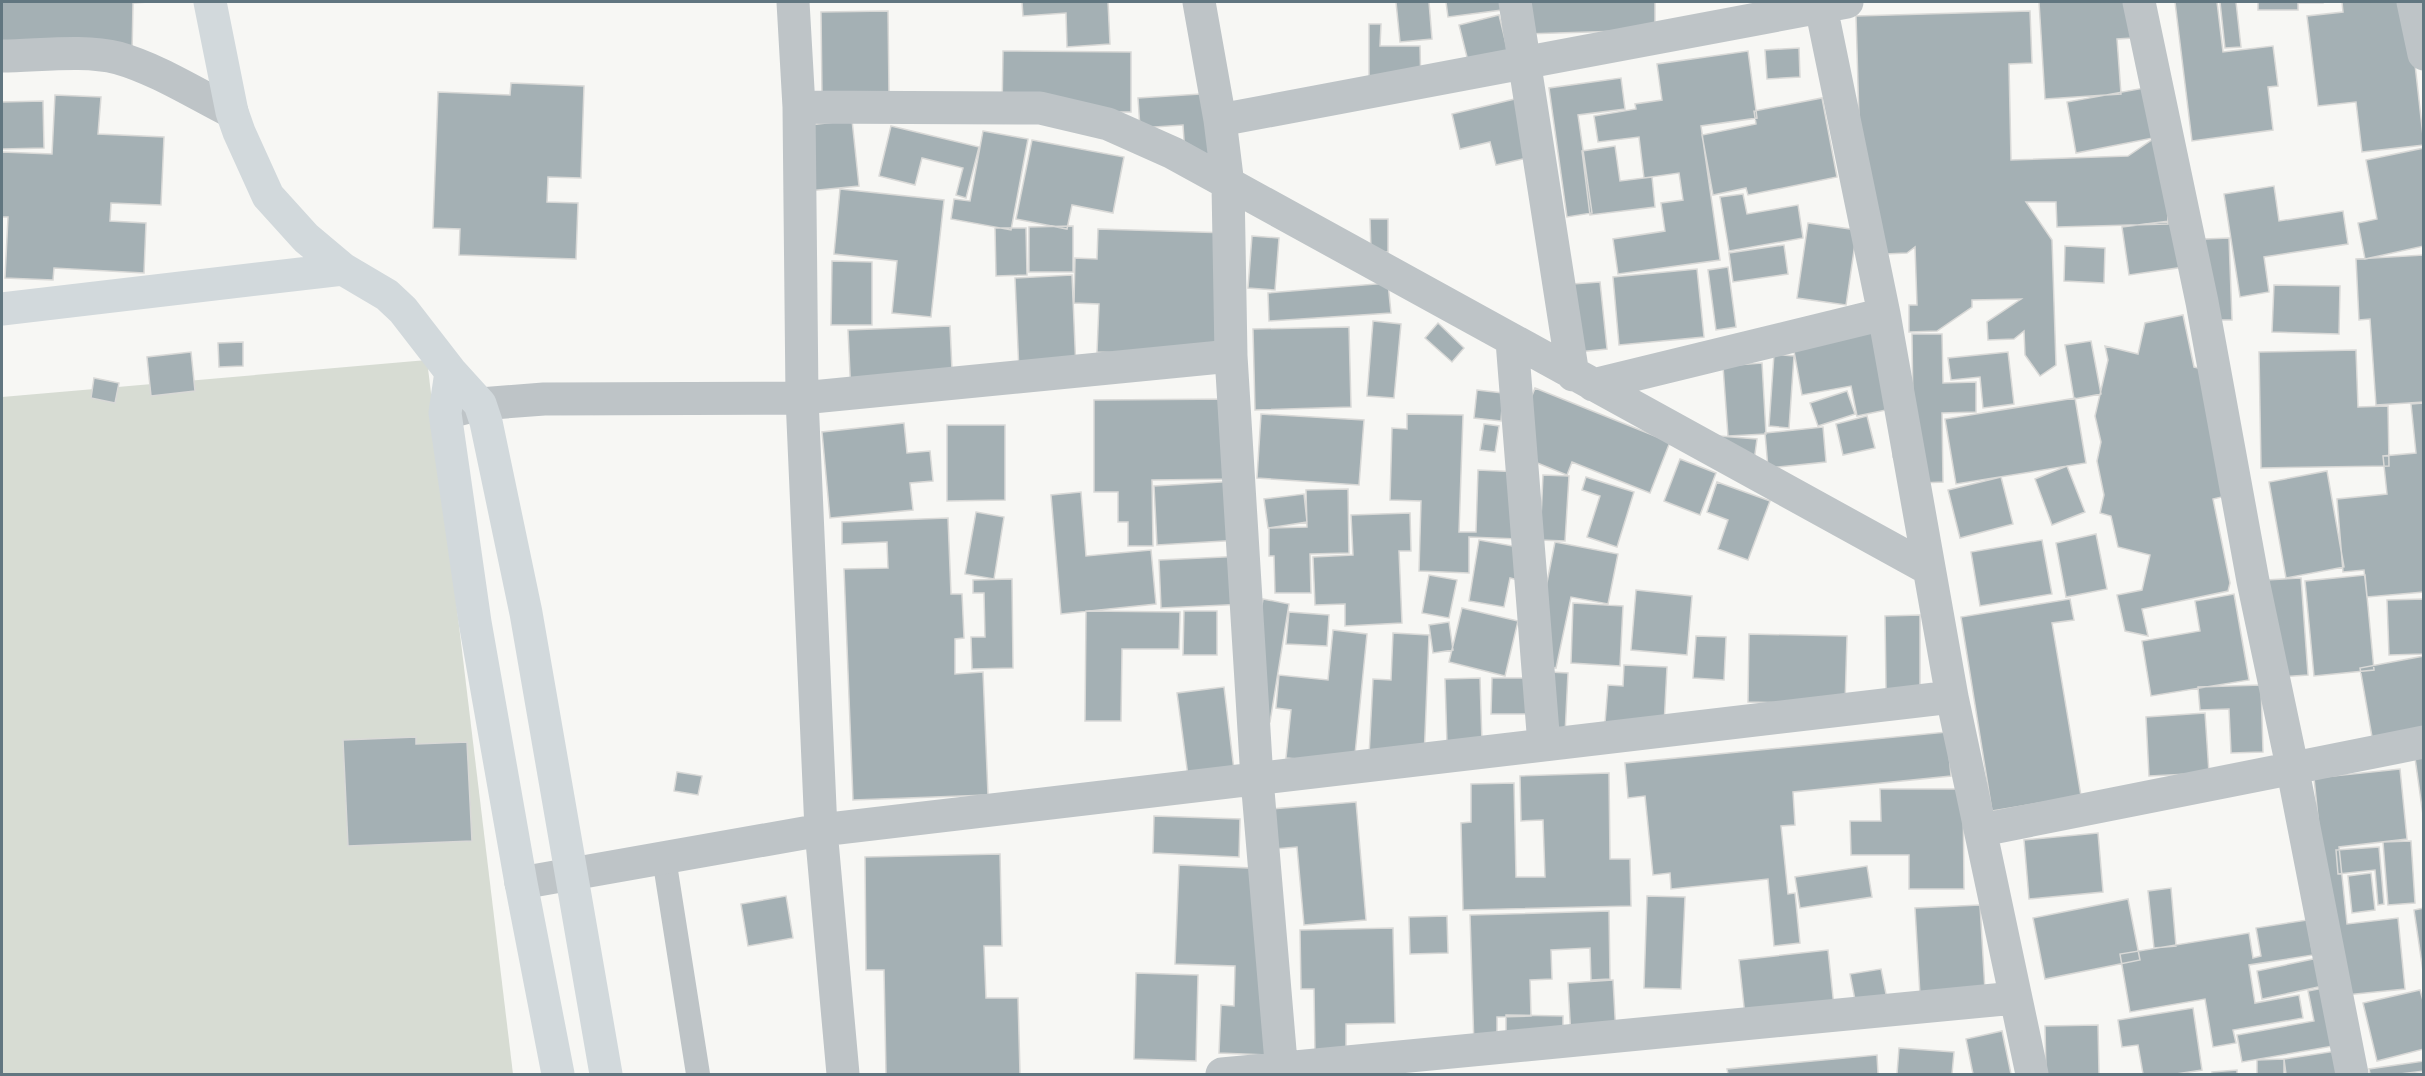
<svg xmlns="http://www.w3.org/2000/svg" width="2425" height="1076" viewBox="0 0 2425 1076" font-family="'Golos Text',sans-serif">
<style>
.green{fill:#d7dcd3}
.building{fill:#a4b0b4;stroke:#d9d9d7;stroke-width:1.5}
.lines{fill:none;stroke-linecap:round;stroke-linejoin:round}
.lane{stroke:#bec4c7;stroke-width:24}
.street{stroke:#bec4c7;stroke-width:33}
.secondary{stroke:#d2d9dc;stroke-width:33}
</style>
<rect width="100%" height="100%" fill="#f7f7f4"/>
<path class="green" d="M427,360L513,1074H2V397Z"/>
<path class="building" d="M2,2H149L133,3L132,54L2,51Z
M1022,2H1108L1110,44L1067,47L1066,13L1023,16Z
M1396,2H1429L1432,39L1400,42Z
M1446,2H1501L1502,10L1448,17Z
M1523,2H1655V30L1524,34Z
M2039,2H2131L2133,38L2117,39L2121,94L2045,99Z
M2175,2H2217L2223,52L2273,46L2278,86L2268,87L2273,130L2192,141Z
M2220,2H2236L2241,47L2225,48Z
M2258,2H2323V3H2298V10H2258Z
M2342,2H2408L2424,145L2362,152L2356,102L2318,106L2307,16L2343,12Z
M888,11L889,95L822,97L821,12Z
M2030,11L2032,63L2009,64L2011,160L2128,156L2165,131L2168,224L2057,227L2056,202H2026L2052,240L2056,365L2040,376L2025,355L2024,331L2014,339L1988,340L1987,322L2021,299L1972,300V307L1937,331L1909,332V305H1917L1915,247L1907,253L1863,255L1856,16Z
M1499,15L1509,56L1469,65L1459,25Z
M1369,24H1381L1380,46H1420L1421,89H1369Z
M1799,48L1800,77L1767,79L1765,50Z
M1003,51L1131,52V112H1002Z
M1748,51L1757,118L1701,126L1720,260L1618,274L1613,239L1665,231L1661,203L1683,200L1679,173L1644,178L1639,137L1598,142L1594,116L1636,109L1635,104L1662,100L1657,64Z
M1621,78L1625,109L1578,115L1592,213L1567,217L1549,88Z
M511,83L584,86L581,178L548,177L547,202L578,203L576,259L459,255L460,229L433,228L438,92L510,95Z
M2144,88L2153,138L2076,153L2067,102Z
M1216,93L1220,153L1185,155L1183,125L1140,128L1138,98Z
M55,95L101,97L98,134L164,137L161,205L111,203L110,221L146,223L144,273L54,268L53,280L5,278L8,217H2V152L52,154Z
M1519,98L1532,157L1496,165L1490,142L1460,149L1452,114Z
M1822,98L1837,177L1748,195L1746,188L1713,195L1702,135L1756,124L1754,111Z
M43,101L44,148L2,149V102Z
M852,120L859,186L808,191L801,126Z
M891,126L979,147L966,198L956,195L963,168L922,158L915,185L879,176Z
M983,131L1028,139L1011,230L951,219L954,199L970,201Z
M1032,140L1124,157L1113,213L1072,205L1067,229L1016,219Z
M1615,146L1620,181L1652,177L1655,207L1590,215L1582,151Z
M2424,148V246L2365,259L2358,223L2377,219L2366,160Z
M2274,186L2279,221L2343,211L2348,244L2264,257L2269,292L2240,297L2224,194Z
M840,189L944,200L931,317L892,313L897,261L834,254Z
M1743,194L1747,214L1798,205L1803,238L1729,251L1720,197Z
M1370,219H1388V252H1371Z
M2177,220L2184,267L2129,275L2122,227Z
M1808,223L1857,230L1846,305L1797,298Z
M1073,226V272H1029V227Z
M995,228H1026L1027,275L996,276Z
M1098,229L1230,233L1225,357L1097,352L1099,304L1074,303L1075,258L1097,259Z
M1252,236L1279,238L1275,290L1248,288Z
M2229,238L2232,320H2208L2205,239Z
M1784,245L1788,274L1733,282L1729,253Z
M2065,246L2105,248L2104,283L2064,281Z
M2424,255V402L2376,405L2370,319L2359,320L2356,259Z
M832,261L872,262V325H831Z
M1728,267L1736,327L1716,330L1708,270Z
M1697,269L1704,337L1619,345L1613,277Z
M1072,275L1076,370L1019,372L1015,278Z
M1600,282L1607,349L1578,352L1572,284Z
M1388,283L1391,313L1269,321L1268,293Z
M2274,285L2340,286L2339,334L2272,332Z
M2183,315L2194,367L2231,375L2226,496L2213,499L2230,583L2228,591L2142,609L2148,636L2125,631L2117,595L2142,590L2150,555L2118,547L2111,516L2100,513L2104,495L2097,461L2101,442L2095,416L2108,360L2105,346L2138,354L2145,323Z
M1373,321L1401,324L1394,398L1367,396Z
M1438,323L1464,348L1452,362L1425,338Z
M950,326L953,393L851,396L848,330Z
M1349,327L1351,407L1255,410L1253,329Z
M1872,332L1886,410L1857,416L1851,386L1802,395L1793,346Z
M1912,334H1942L1943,383L1976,382V412L1942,413L1943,482L1922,483V456L1893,457L1892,413H1913Z
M2091,341L2101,394L2074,399L2065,345Z
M243,342V366L219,367L218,343Z
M2356,350L2358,407L2388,406L2389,466L2261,468L2259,352Z
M191,352L195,391L151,396L147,357Z
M2008,352L2014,404L1983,408L1980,377L1951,380L1948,358Z
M1774,354L1794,356L1789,428L1769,426Z
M1762,363L1766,434L1728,436L1723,366Z
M94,378L119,383L115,403L91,398Z
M1535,388L1670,442L1650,493L1572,462L1567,475L1510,452Z
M1477,390L1503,393L1501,421L1474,418Z
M1847,391L1855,414L1818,426L1810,403Z
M2075,398L2086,463L1956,484L1945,419Z
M1235,399V479L1152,480L1153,546H1128V522H1118V492H1094V400Z
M2424,403V592L2367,597L2364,570L2343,572L2337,499L2387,494L2383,456L2416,453L2411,404Z
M1261,414L1364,420L1359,485L1257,478Z
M1407,414L1463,415L1459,532H1476L1478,470L1521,472L1519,539L1469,537V573L1419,571L1421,501L1390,500L1392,428L1407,429Z
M1867,416L1875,448L1843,455L1836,424Z
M904,423L907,453L930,451L933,481L910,483L913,510L830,518L822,432Z
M1484,424L1499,426L1495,452L1480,450Z
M947,425H1005V500L947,501Z
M1823,427L1826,462L1768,468L1765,433Z
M1719,436L1757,439L1754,461Z
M1680,459L1716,473L1700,515L1664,501Z
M2067,466L2085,512L2052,525L2035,479Z
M2327,471L2344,567L2286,578L2269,482Z
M1543,475L1569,476L1565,541L1540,540Z
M1586,477L1634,492L1617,547L1587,537L1600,496L1582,490Z
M2001,477L2013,524L1960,538L1948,490Z
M1238,481L1241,540L1157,545L1154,486Z
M1717,482L1770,501L1748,560L1718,549L1728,520L1707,512Z
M1348,489L1349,553L1310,554L1311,593H1275L1274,556H1269V528L1307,527L1306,490Z
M1081,492L1086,556L1151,550L1156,604L1061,614L1051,495Z
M1304,494L1307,522L1268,528L1264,499Z
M976,512L1004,517L994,579L965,574Z
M1410,513L1411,551H1399L1402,623L1345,626V604L1315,605L1313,557L1353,555L1351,515Z
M948,518L951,594H962L964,638L955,639V674L983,672L988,795L853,800L844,569L888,568L887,542L842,544V522Z
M2096,534L2107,589L2066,597L2056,543Z
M1479,540L1524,548L1518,580L1510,578L1504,607L1469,601Z
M2042,540L2052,594L1980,606L1971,552Z
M1555,542L1618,554L1608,604L1571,597L1556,668L1531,663Z
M1245,556L1247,604L1161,608L1159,560Z
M1429,575L1457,580L1449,618L1422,613Z
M2365,575L2374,670L2314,676L2305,581Z
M2301,578L2308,675L2261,678L2266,580Z
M1012,579L1013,668L972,669L971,637H985L984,593H973V580Z
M1636,590L1692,596L1687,655L1631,650Z
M2234,594L2249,680L2151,696L2142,641L2200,631L2195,601Z
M1263,599L1289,604L1270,722L1244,718Z
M2070,599L2074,620L2052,623L2081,796L1992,811L1961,617Z
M2424,599V654L2389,655L2387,600Z
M1573,603L1623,606L1620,666L1571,663Z
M1462,608L1518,621L1505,676L1449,662Z
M1086,611L1180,612L1179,649H1122L1121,721H1085Z
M1184,611H1217V655H1183Z
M1289,612L1329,615L1327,646L1286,644Z
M1920,615V688L1886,689L1885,616Z
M1449,622L1453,650L1433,653L1429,625Z
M1333,630L1367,634L1354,764L1286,758L1291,710L1276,708L1279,675L1328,680Z
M1393,633L1429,635L1424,759L1369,756L1373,679L1391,680Z
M1749,634L1847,636L1845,704L1748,702Z
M1696,636L1726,637L1724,680L1693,678Z
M2424,656V728L2372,737L2360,668Z
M1624,665L1667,667L1664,726L1605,723L1608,685L1623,686Z
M1550,672L1568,673L1565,734L1547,733Z
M1480,678L1482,743L1447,744L1445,679Z
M1492,678H1533V714H1491Z
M2261,685L2263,752L2231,753L2229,709L2200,710L2198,687Z
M1224,687L1234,770L1188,776L1177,693Z
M2205,713L2209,773L2149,776L2146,717Z
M1947,732L1951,776L1793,792L1795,825L1781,826L1788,894L1795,893L1800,943L1774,946L1768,879L1671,889L1670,873L1653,875L1645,796L1628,798L1625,763Z
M416,737V744L467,742L472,841L348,846L343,740Z
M2424,757V822L2415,758Z
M2400,769L2407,839L2339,847L2347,924L2398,918L2405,989L2336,996L2314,778Z
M677,772L702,776L698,795L674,791Z
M1609,773L1610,859H1630L1631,906L1463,910L1461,823L1471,822V784L1514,783L1516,877H1545L1543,820L1521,821L1520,776Z
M1880,789H1963L1964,889H1909V855H1851L1850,821H1881Z
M1356,802L1366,920L1304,925L1297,847L1274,849L1271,809Z
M1154,816L1240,819L1239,857L1153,853Z
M2098,833L2103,892L2029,899L2024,840Z
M2411,841L2415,903L2388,905L2383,842Z
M2379,847L2384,904L2378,905L2375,870L2338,874L2336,850Z
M1000,854L1002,946H984L986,998H1018L1020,1074H886L884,970H866L865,857Z
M1179,865L1275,869L1268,1055L1219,1053L1221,1005L1234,1006L1235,966L1175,964Z
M1867,866L1872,897L1800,908L1795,877Z
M2371,873L2375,910L2352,913L2348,876Z
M2171,888L2176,946L2154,948L2148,891Z
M786,896L793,938L748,946L741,904Z
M1647,896L1685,897L1681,989L1644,988Z
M2128,899L2140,960L2045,979L2033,918Z
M1980,905L1985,991L1920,995L1915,908Z
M2424,908V978L2414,910Z
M1609,911L1610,979L1591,980L1590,948L1551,950L1552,979L1530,980L1531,1016L1497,1017V1046L1474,1047L1470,915Z
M1447,916L1448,953L1410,954L1409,917Z
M2307,920L2313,955L2249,965L2255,1003L2299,995L2303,1018L2233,1030L2236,1043L2213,1047L2205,999L2130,1012L2120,954L2249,933L2253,958L2261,956L2256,928Z
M1393,928L1395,1023L1346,1024V1054H1315L1314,989H1301L1300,930Z
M1828,950L1835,1016L1746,1025L1739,960Z
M2318,958L2323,986L2262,999L2257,971Z
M1881,969L1887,999L1856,1005L1850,974Z
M1136,973L1198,975L1196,1061L1134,1059Z
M1613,980L1616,1035L1571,1038L1568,983Z
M2328,987L2339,1045L2242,1062L2237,1035L2314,1021L2308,991Z
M2420,990L2424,1004V1049L2377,1061L2363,1003Z
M2193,1008L2202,1070L2176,1074H2143L2138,1045L2122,1047L2118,1020Z
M1506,1015L1563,1016V1052H1506Z
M2098,1025L2099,1074H2046L2045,1026Z
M2002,1031L2011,1074H1973L1966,1039Z
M1899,1048L1954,1052L1952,1074H1897Z
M2336,1051L2340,1074H2286L2284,1059Z
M1877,1055L1878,1074H1728L1727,1069Z
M2284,1059V1074H2257V1060Z
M2424,1061V1071L2400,1074H2370L2369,1069Z
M2237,1070V1074H2212V1072Z"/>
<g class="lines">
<path class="lane" d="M664,858L698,1074"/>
<path class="street" d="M793,2L799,107L802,398L821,830L843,1074
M1199,2L1220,120L1228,185L1231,356L1257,779L1282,1074
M1515,2L1573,375
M1820,2L1884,314L1952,697L2032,1074
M2139,2L2202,302L2253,581L2292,766L2352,1074
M2413,2L2424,54
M2,56C37,56 84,49 118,58C157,69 196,94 232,112
M799,107L1040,108L1108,124L1173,153L1929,569
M1220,120L1847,2
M1512,341L1544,745
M1593,385L1884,314
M453,411L480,404L544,399L802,398L1231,356
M1982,830L2424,742
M521,883L821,830L1952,697
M1222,1074L2015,998"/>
<path class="secondary" d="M210,2L232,112L239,132L268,196L306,238L343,269L387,295L403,310L451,372L480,404L486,422L526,613L606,1074
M2,309L343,269
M451,372L445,413L475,622L521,883L558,1074"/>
</g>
<rect width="2425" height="1076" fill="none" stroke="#617680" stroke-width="6"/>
</svg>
